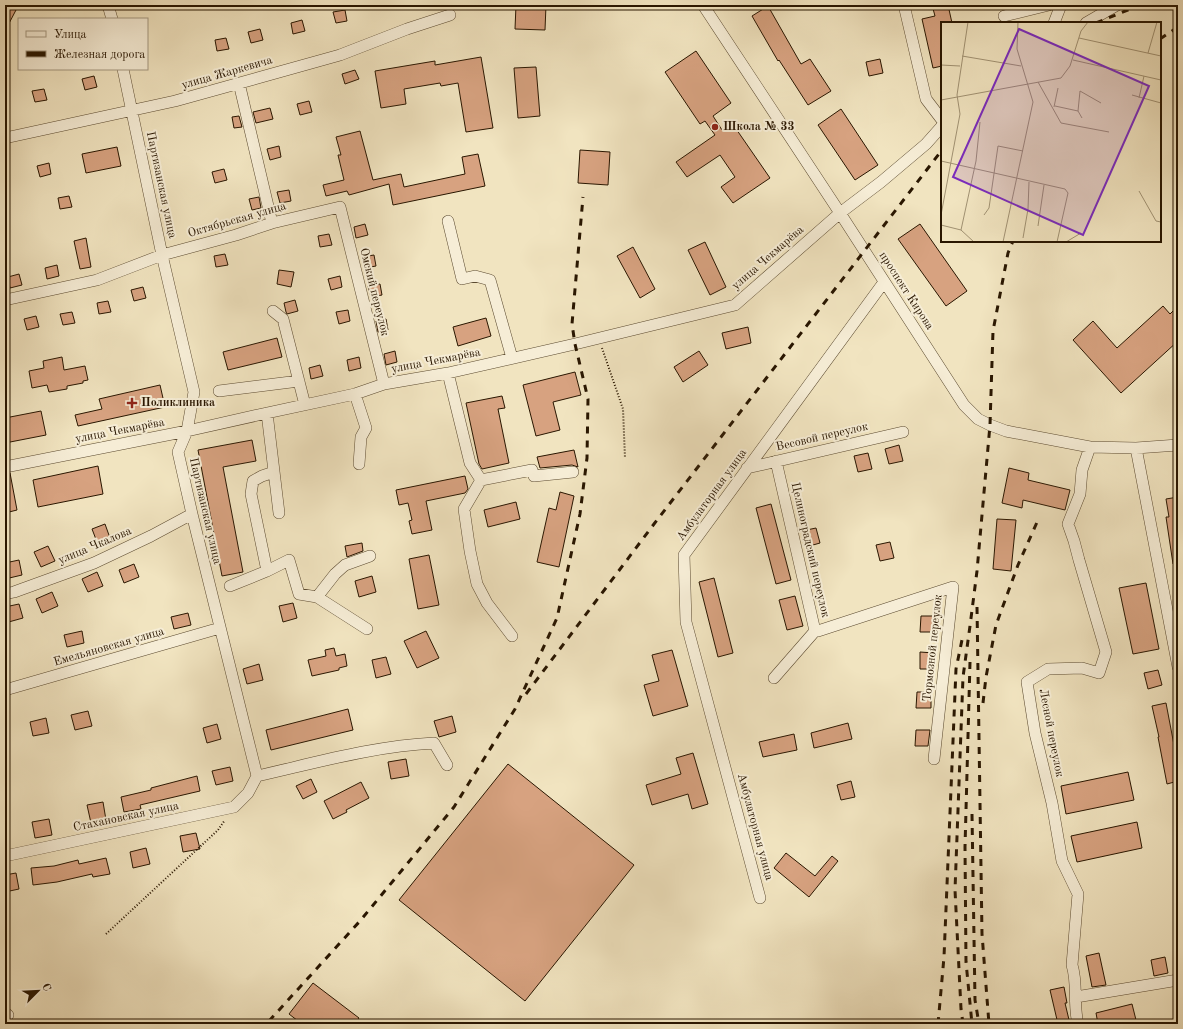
<svg xmlns="http://www.w3.org/2000/svg" width="1183" height="1029" viewBox="0 0 1183 1029" font-family="'Old Standard TT',serif">
<style>
.building{fill:#d7a280;stroke:#291600}
.lines{fill:none;stroke-linecap:round;stroke-linejoin:round}
.minor-casing{stroke:#5b4a30;stroke-width:12}
.path{stroke:#291600;stroke-width:2;stroke-dasharray:1 2;stroke-linecap:butt}
.minor{stroke:#f6edd6;stroke-width:11}
.rail{stroke:#291600;stroke-width:3;stroke-dasharray:7 7;stroke-linecap:butt}
.poi-dot{fill:#8f2418;stroke:#f6edd6;stroke-width:1.5}
.labels{text-anchor:middle;dominant-baseline:central;stroke-width:4;stroke-linejoin:round;paint-order:stroke}
.street-label{font-size:12px;fill:#291600;stroke:#f6edd6}
.poi-label{font-size:12px;font-weight:bold;fill:#291600;stroke:#f6edd6;text-anchor:start}
.inset-road{fill:none;stroke:#a19273;stroke-width:1}
.view{fill:#7b2cbf;fill-opacity:0.15;stroke:#7b2cbf;stroke-width:2}
.inset-edge{fill:none;stroke:#291600;stroke-width:2}
</style>
<rect width="100%" height="100%" fill="#f1e4c0"/>
<filter id="stains"><feTurbulence type="fractalNoise" baseFrequency=".005" numOctaves="4"/><feColorMatrix values="0 0 0 0 .2 0 0 0 0 .09 0 0 0 0 .02 0 0 0 .5 -.17"/></filter>
<radialGradient id="worn" r=".72"><stop offset=".6" stop-color="#630" stop-opacity="0"/><stop offset="1" stop-color="#630" stop-opacity=".3"/></radialGradient>
<path class="building" d="M5,5H7L16,10L5,31Z
M516,5H546L545,30L515,29Z
M932,5H948L952,23H942V66L933,68L922,19L935,16Z
M768,6L801,64L810,59L831,91L808,105L779,60L778,61L752,16Z
M345,10L347,21L336,23L333,12Z
M302,20L305,31L293,34L291,23Z
M260,29L263,40L251,43L248,32Z
M226,38L229,49L217,51L215,40Z
M696,51L731,103L713,116L722,130L732,123L770,178L733,203L721,187L735,177L720,155L687,177L676,162L715,135L705,121L700,124L665,72Z
M481,57L493,128L466,132L458,83L441,86L440,83L404,89L406,104L381,108L375,71L435,61V65Z
M880,59L883,73L869,76L866,62Z
M536,67L540,116L518,118L514,68Z
M355,70L359,79L345,84L342,74Z
M94,76L97,87L85,90L82,79Z
M44,89L47,100L35,102L32,91Z
M309,101L312,112L300,115L297,104Z
M270,108L273,119L256,123L253,112Z
M841,109L878,165L855,180L818,125Z
M239,116L242,127L234,128L232,117Z
M360,131L373,180L401,174L404,187L465,174L462,157L478,154L485,186L393,205L389,184L349,195L347,191L326,196L323,185L344,180L338,155H341L336,137Z
M279,146L281,157L270,160L267,149Z
M117,147L121,166L86,173L82,154Z
M580,150L610,152L608,185L578,183Z
M49,163L51,174L40,177L37,166Z
M224,169L227,180L215,183L212,172Z
M289,190L291,201L280,203L277,192Z
M69,196L72,207L60,209L58,198Z
M259,197L261,208L252,210L249,199Z
M365,224L368,235L356,238L354,227Z
M920,224L967,291L946,306L898,239Z
M329,234L332,245L320,247L318,236Z
M86,238L91,267L80,269L74,241Z
M705,242L726,287L710,295L688,250Z
M633,247L655,289L640,298L617,256Z
M225,254L228,265L216,267L214,256Z
M374,255L376,266L365,268L362,257Z
M57,265L59,276L47,279L45,268Z
M279,270L294,272L291,287L277,284Z
M19,274L22,285L10,288L8,277Z
M340,276L342,287L331,290L328,279Z
M380,284L382,295L371,297L368,286Z
M143,287L146,298L134,301L131,290Z
M295,300L298,311L287,314L286,312L284,303Z
M108,301L111,312L99,314L97,303Z
M1163,306L1170,314L1178,306V341L1121,393L1073,340L1093,321L1117,348Z
M348,310L350,321L339,324L336,312Z
M72,312L75,323L63,325L60,314Z
M36,316L39,327L27,330L24,319Z
M486,318L491,336L458,346L453,327Z
M386,319L388,330L378,332L376,321Z
M748,327L751,343L726,349L722,333Z
M277,338L282,357L228,370L223,352Z
M395,351L397,362L386,365L384,354Z
M699,351L708,365L683,382L674,367Z
M62,357L64,370L85,366L88,380L83,381V383L67,386V389L49,392L47,385L32,388L29,371L44,368L43,361Z
M359,357L361,368L349,371L347,360Z
M320,365L323,376L311,379L309,368Z
M575,372L581,395L553,402L560,430L536,436L523,385Z
M160,385L165,407L78,426L75,415L102,409L99,399Z
M502,396L505,408L498,409L509,463L482,469L479,464L466,403Z
M41,411L46,435L5,443V418Z
M252,440L256,461L223,467L243,572L222,576L198,450Z
M899,445L903,461L889,464L885,449Z
M574,450L578,467L572,465L540,468L537,457Z
M868,453L872,469L858,472L854,456Z
M98,466L103,494L38,507L33,480Z
M1009,468L1029,473L1028,480L1070,490L1065,510L1023,500L1022,508L1002,503Z
M10,473L17,510L5,513V474Z
M465,476L468,489L465,493L426,501L432,530L412,534L409,521L412,520L408,503L399,505L396,490Z
M560,492L574,496L559,567L537,562L549,508L556,510Z
M1178,497V564H1173L1166,517H1169L1166,499Z
M516,502L520,519L488,527L484,510Z
M771,504L791,580L776,584L756,508Z
M997,519L1016,520L1011,571L993,569Z
M105,524L110,538L97,542L92,529Z
M816,528L820,543L806,547L802,531Z
M890,542L894,558L880,561L876,545Z
M362,543L363,551L347,557L345,546Z
M48,546L55,561L41,567L34,552Z
M429,555L439,605L418,609L409,559Z
M19,560L22,575L5,579V563Z
M134,564L139,577L124,583L119,570Z
M97,572L103,586L88,592L82,579Z
M372,576L376,592L359,597L355,581Z
M714,578L733,653L718,657L699,582Z
M1146,583L1159,649L1133,654L1119,588Z
M52,592L58,606L42,613L36,599Z
M795,596L803,626L787,630L779,600Z
M293,603L297,618L283,622L279,606Z
M19,604L23,618L5,623V607Z
M188,613L191,625L174,629L171,617Z
M921,616H935L934,632H920Z
M82,631L84,643L67,647L64,635Z
M426,631L439,658L417,668L404,641Z
M334,648L336,656L345,654L347,666L339,668V670L312,676L308,660L326,656L325,650Z
M672,650L688,706L653,716L644,685L659,681L652,655Z
M920,652L934,653V669H920Z
M386,657L391,674L376,678L372,660Z
M259,664L263,680L247,684L243,669Z
M1158,670L1162,685L1148,689L1144,673Z
M917,692H931V708H916Z
M1166,703L1178,766V781L1167,784L1158,737H1159L1152,706Z
M348,709L353,730L271,750L266,730Z
M88,711L92,726L75,730L71,715Z
M452,716L456,732L439,737L434,721Z
M46,718L49,733L33,736L30,722Z
M848,723L852,739L814,748L811,733Z
M217,724L221,739L207,743L203,728Z
M916,730H930L928,746H915Z
M794,734L797,750L763,757L759,742Z
M693,753L708,804L692,809L688,794L652,805L646,785L681,774L676,758Z
M406,759L409,776L391,779L388,762Z
M508,764L634,865L525,1001L399,900Z
M230,767L233,781L216,785L212,771Z
M1128,772L1134,800L1066,814L1061,786Z
M197,776L200,791L140,805L141,809L124,812L121,797L151,790V788Z
M311,779L317,792L303,799L296,786Z
M851,781L855,797L841,800L837,785Z
M361,782L369,798L346,810L347,812L333,819L324,801Z
M103,802L106,820L91,823L87,805Z
M49,819L52,835L35,838L32,822Z
M1137,822L1142,848L1077,862L1071,836Z
M196,833L200,849L183,852L180,836Z
M146,848L150,864L133,868L130,852Z
M786,853L815,876L832,856L838,861L809,897L774,868Z
M106,858L110,874L93,877L92,874L57,882L33,885L31,868L54,866L78,860L79,864Z
M16,873L19,889L5,892V875Z
M1099,953L1106,985L1092,987L1086,956Z
M1165,957L1168,973L1154,976L1151,960Z
M313,983L359,1018L354,1024H302L289,1014Z
M1064,987L1067,1003H1065L1070,1024H1058L1050,990Z
M1132,1004L1136,1020L1117,1024H1098L1096,1013Z"/>
<g class="lines">
<g class="minor-casing">
<path id="minor" d="M108,5L112,19
M703,5L840,213L964,405L978,419L990,425L1006,431L1090,447L1136,448L1178,445
M904,5L926,99L942,120
M1004,16L1049,5
M1054,23L1061,5
M1086,23L1117,5
M239,83L272,223
M5,138L175,101L340,55L407,29L450,15
M448,221L462,279L475,276L490,280L512,358
M5,300L97,280L162,255L236,235L272,223L340,207L384,384
M273,311L283,319L305,405
M448,373L470,463L481,480L532,470L534,476L573,472
M219,391L299,381
M355,394L366,428L361,437L359,464
M267,413L279,513
M1136,448L1178,667
M5,467L187,431L267,413L355,394L384,384L448,373L575,344L735,305L840,213L881,182L926,144L942,126
M747,468L903,432
M481,480L464,509L470,551L477,584L487,603L512,636
M267,571L289,560L299,594L317,597L367,629
M230,586L267,571L251,494L253,481L262,476L274,472
M5,594L14,592L94,563L151,536L192,514
M317,597L335,574L345,565L370,556
M815,631H818L953,587L934,759
M774,678L815,631L776,461
M5,690L220,628
M257,776C315,763 374,746 434,743L447,765
M5,856L234,807L248,793L257,776L192,514L178,452L187,431L194,392L162,255L123,69
M760,898L686,622L684,555L884,282
M1076,997L1178,980
M5,1013L8,1015
M1078,1024C1073,1004 1078,984 1072,965L1078,894L1062,861L1052,803L1035,733L1027,682L1048,669L1082,668L1099,673L1106,652L1079,560L1074,541L1068,524L1080,494L1082,470L1090,447"/>
</g>
<path class="path" d="M602,348L623,409L625,458
M106,934L218,830L225,820"/>
<use href="#minor" class="minor"/>
<path class="rail" d="M1096,23L1140,5
M1160,39L1178,27
M977,607L982,934L989,1024
M970,662L965,847L966,962L972,1024
M526,694L654,524L942,150
M983,703L986,677L996,625L1018,565L1038,520
M972,814L975,1000L979,1024
M269,1021L360,921L454,807L515,709L557,618L580,514L587,458L588,399L575,344L572,324L583,197
M938,1024L944,957L956,669L963,635
M963,1024L961,1009L955,890L963,677L970,626L977,571L990,425L993,331L1008,253L1013,241"/>
</g>
<g class="poi-dot">
<circle cx="715" cy="127" r="4"/>
<path d="M130 397h4v4h4v4h-4v4h-4v-4h-4v-4h4z"/>
</g>
<g class="labels">
<g class="street-label">
<text transform="translate(227 73) rotate(-16)">улица Жаркевича</text>
<text transform="translate(161 185) rotate(78)">Партизанская улица</text>
<text transform="translate(237 220) rotate(-16)">Октябрьская улица</text>
<text transform="translate(768 258) rotate(-41)">улица Чекмарёва</text>
<text transform="translate(906 291) rotate(57)">проспект Кирова</text>
<text transform="translate(374 292) rotate(76)">Омский переулок</text>
<text transform="translate(436 361) rotate(-11)">улица Чекмарёва</text>
<text transform="translate(120 431) rotate(-11)">улица Чекмарёва</text>
<text transform="translate(822 437) rotate(-13)">Весовой переулок</text>
<text transform="translate(712 495) rotate(-54)">Амбулаторная улица</text>
<text transform="translate(205 511) rotate(77)">Партизанская улица</text>
<text transform="translate(95 546) rotate(-23)">улица Чкалова</text>
<text transform="translate(810 550) rotate(77)">Целиноградский переулок</text>
<text transform="translate(109 647) rotate(-16)">Емельяновская улица</text>
<text transform="translate(933 648) rotate(-84)">Тормозной переулок</text>
<text transform="translate(1051 733) rotate(79)">Лесной переулок</text>
<text transform="translate(126 817) rotate(-12)">Стахановская улица</text>
<text transform="translate(755 827) rotate(75)">Амбулаторная улица</text>
</g>
<g class="poi-label">
<text x="723" y="127">Школа № 33</text>
<text x="141" y="403">Поликлиника</text>
</g>
</g>
<g transform="translate(941 22)">
<rect width="220" height="220" fill="#f1e4c0"/>
<path class="inset-road" d="M138,16L220,34M207,31L216,0M21,34L80,44M132,38L220,58M0,43L19,44M97,60L120,101L168,110M191,73L220,81M198,76L203,54M0,78L120,56L129,44L140,9L147,0M114,84L137,89L141,96M113,85L117,66M137,89L139,69L160,81M0,139L124,167L127,171L116,220M198,169L215,199L220,200M0,193L19,92L16,73L27,0M43,193L48,186L57,124L82,129M0,203L20,208L33,220M97,204L103,163M20,208L35,139L39,100M82,216L87,187L88,160M62,220L92,80L76,27L77,0M125,220L140,211"/>
<path class="view" d="M78,7L208,64L142,213L12,155Z"/>
<rect width="220" height="220" class="inset-edge"/>
</g>
<rect width="1183" height="1029" fill="none" stroke="#f1e4c0" stroke-width="20"/>
<rect x="6" y="6" width="1171" height="1017" fill="none" stroke="#291600" stroke-width="2"/>
<rect x="10" y="10" width="1163" height="1009" fill="none" stroke="#291600"/>
<rect x="18" y="18" width="130" height="52" fill="#f6edd6" stroke="#a49780"/>
<rect x="26" y="31" width="20" height="6" fill="#f6edd6" stroke="#a49780"/>
<text x="54" y="38" font-size="12" fill="#291600">Улица</text>
<rect x="26" y="51" width="20" height="6" fill="#291600" stroke="#a49780"/>
<text x="54" y="58" font-size="12" fill="#291600">Железная дорога</text>
<g transform="translate(38 991) rotate(66)" stroke="#f6edd6" stroke-width="3" paint-order="stroke">
<path d="M0-3L7 15L0 10L-7 15Z" fill="#291600"/>
<text y="-6" font-size="11" font-weight="bold" text-anchor="middle" fill="#291600">С</text>
</g>
<rect width="100%" height="100%" filter="url(#stains)"/>
<rect width="100%" height="100%" fill="url(#worn)"/>
</svg>
